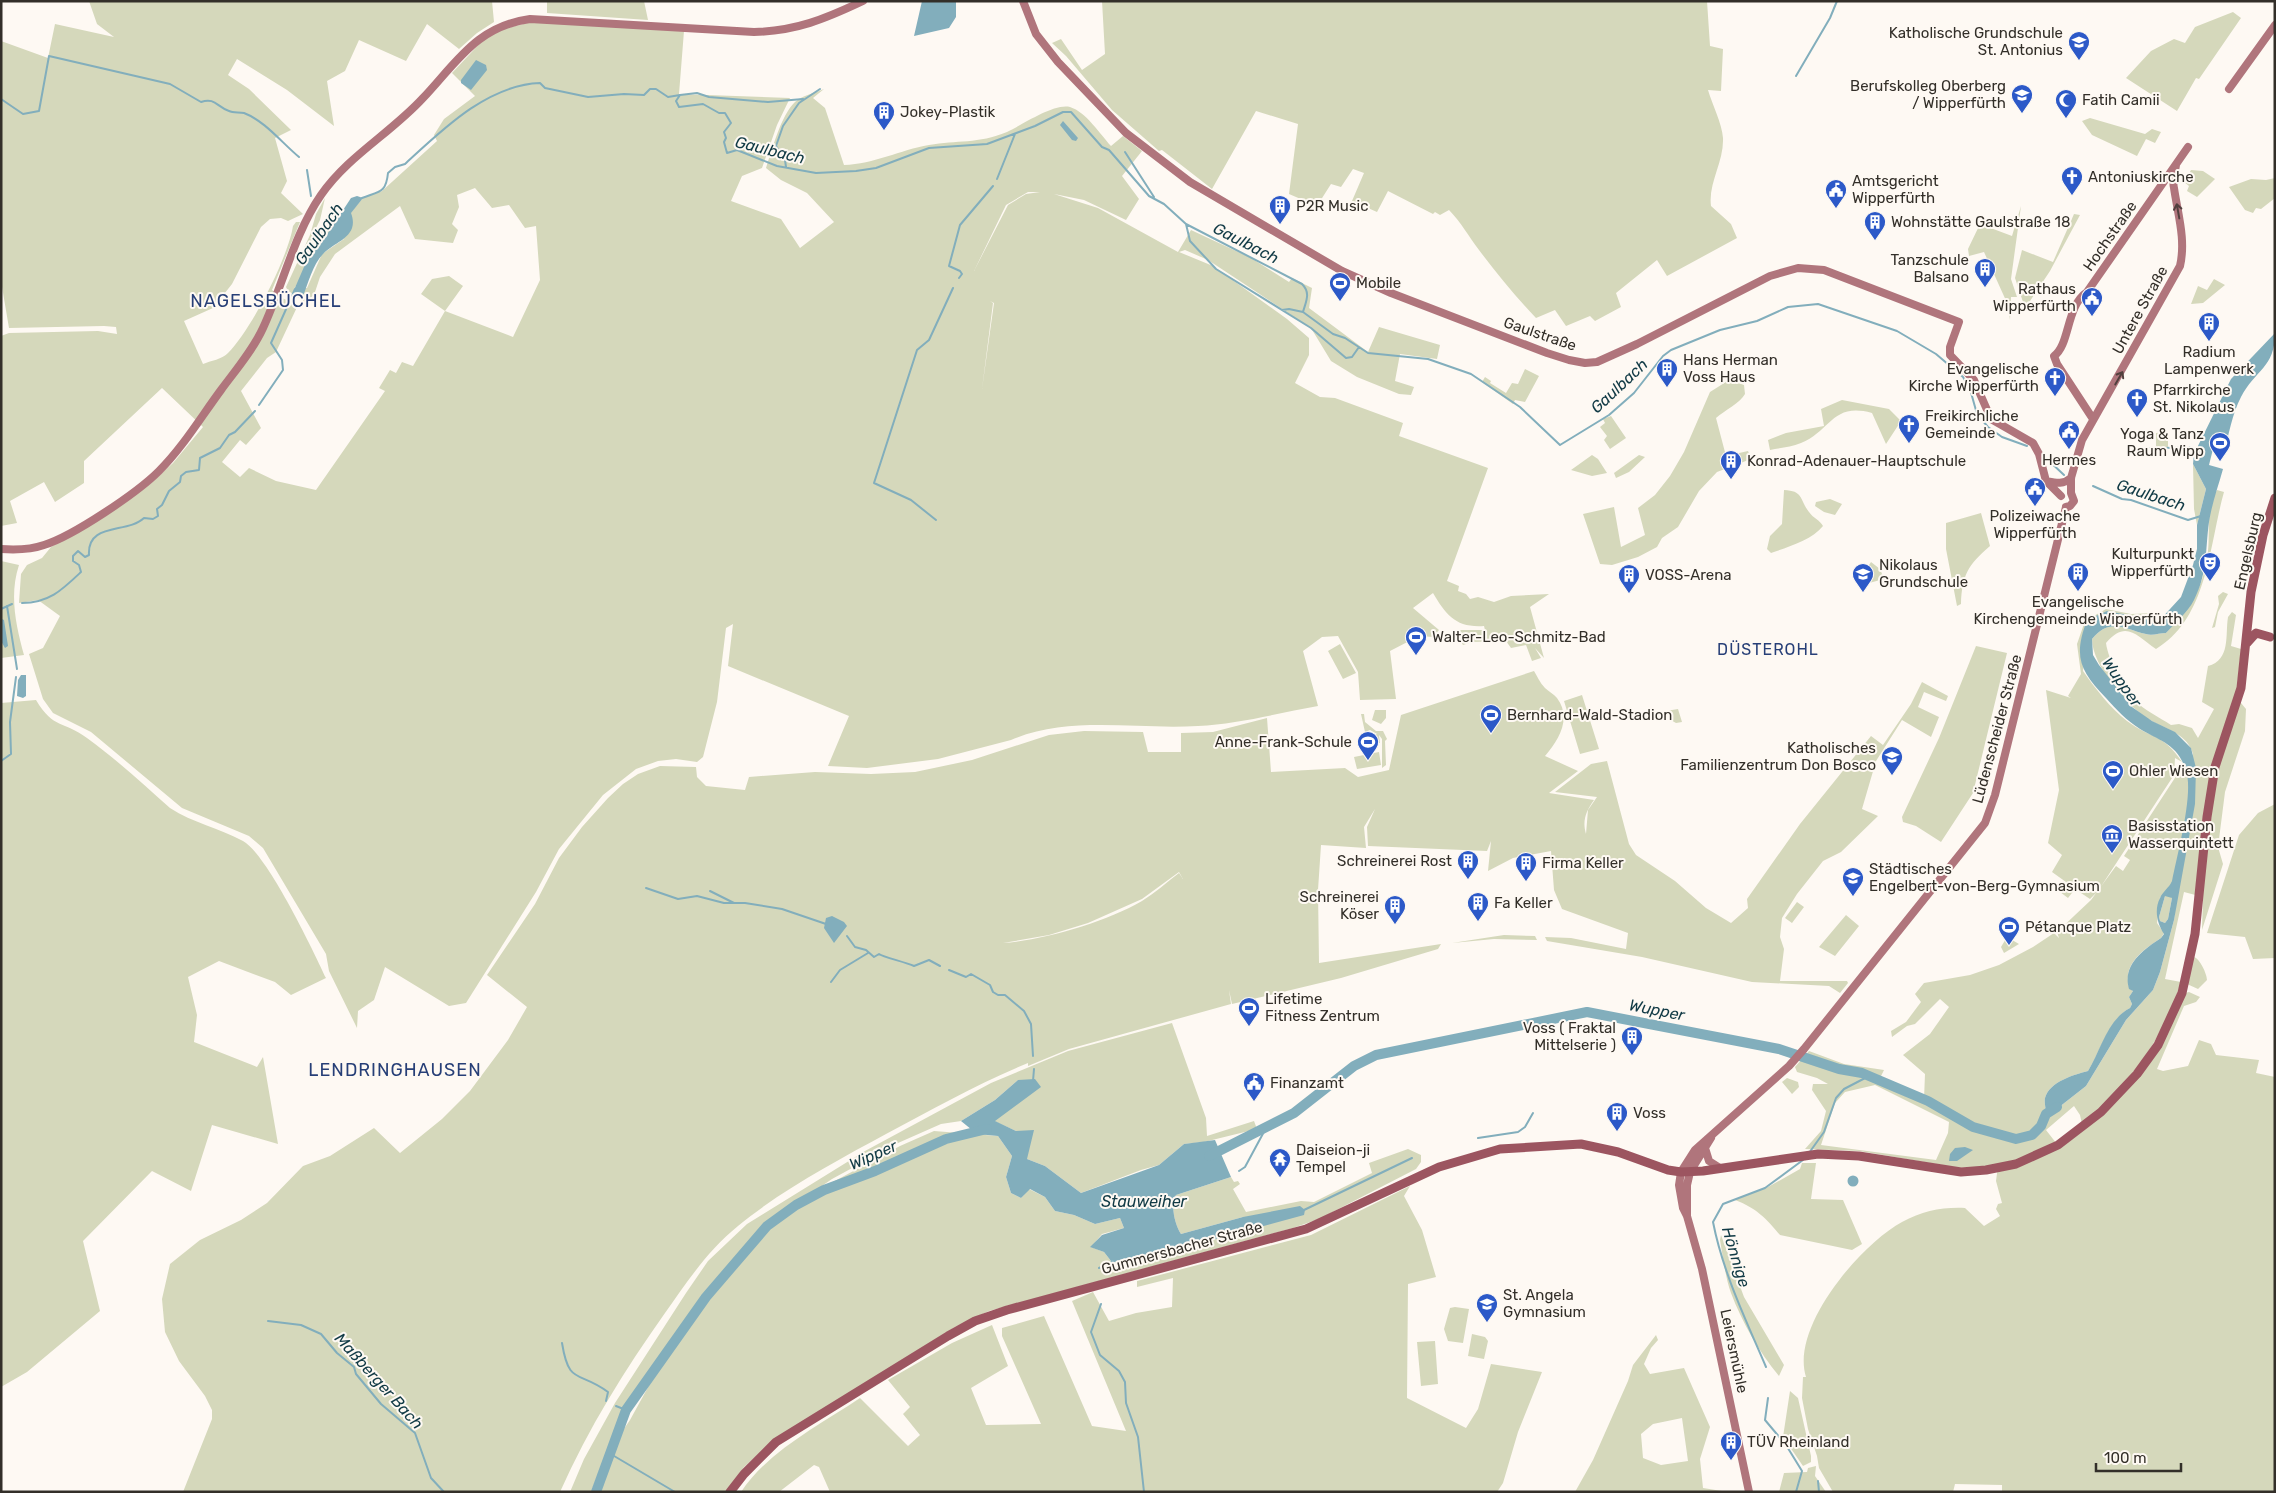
<svg xmlns="http://www.w3.org/2000/svg" width="2276" height="1493" viewBox="0 0 2276 1493" font-family="Rubik,sans-serif">
<style>
.green{fill:#d5d8bb;fill-rule:evenodd}
.water{fill:#82aebc;fill-rule:evenodd}
.lines{fill:none;stroke-linecap:round;stroke-linejoin:round}
.stream{stroke:#82aebc;stroke-width:2}
.river{stroke:#82aebc;stroke-width:10}
.secondary{stroke:#b0757c;stroke-width:8}
.primary{stroke:#9c5560;stroke-width:9}
.oneway{stroke:#52403e}
.labels{text-anchor:middle;dominant-baseline:central;stroke-width:4;stroke-linejoin:round;paint-order:stroke}
.poi-label{font-size:15px;fill:#332f29;stroke:#fef9f3;text-anchor:start}
.street-label{font-size:15px;fill:#332f29;stroke:#fef9f3}
.water-label{font-size:16px;font-style:italic;fill:#113a45;stroke:#fef9f3}
.neighbourhood-label{font-size:16px;letter-spacing:1px;fill:#273f77;stroke:#fef9f3}
.quarter-label{font-size:18px;letter-spacing:1px;fill:#273f77;stroke:#fef9f3}
</style>
<rect width="100%" height="100%" fill="#fef9f3"/>
<path class="green" d="M89,1H492L494,22L477,33L459,49L427,24L406,61L359,40L345,71L327,81L334,126L287,90L237,59L228,75L249,89L291,130L275,138L287,181L281,193L303,214L288,221L281,218L270,219L261,227L232,284L213,308L184,321L203,364C210,361 223,359 228,353C251,330 288,258 293,226L296,222H300L272,290L282,298L298,305L276,352L267,358L241,391L261,428L246,445L240,440L222,462L240,477L249,468L276,481L316,490L385,391L379,388L390,370L396,373L402,362L413,366L445,311L421,294L432,279L449,276L463,286L445,311L513,337L540,280L536,226L525,228L509,205L492,208L475,188L457,195L459,207L452,224L458,230L453,243L415,239L400,206L335,254L320,277L314,295L305,302L288,291L286,287L310,235L316,214L325,198L320,220L312,236L313,239L331,222L336,223L294,289L307,288L322,254L344,239L350,213L363,198L382,191L437,141L434,135L444,119L475,96L452,73L483,40L500,30L531,22L684,31L679,94L790,98L777,125L762,168L742,176L731,201L781,219L800,248L834,222L807,193L781,180L766,168C772,150 781,115 795,102C801,96 815,93 824,89L813,98L825,108L844,165C874,164 900,150 929,145C957,140 978,144 1007,132C1022,125 1054,103 1070,107C1086,112 1100,134 1111,146L1123,136L1142,151L1122,176L1139,199L1126,220L1084,200L1054,194L1098,208L1178,252L1191,230L1251,258L1289,282L1292,278L1312,288L1309,308L1368,352L1379,327L1440,345L1437,359L1400,354L1395,381L1414,387L1411,395L1399,394L1357,377L1331,361L1311,328L1208,260L1185,250L1179,252L1213,266L1287,319L1309,338V355L1295,383L1320,397L1335,398L1403,423L1399,436L1488,468L1447,581L1459,586L1458,591L1466,594L1470,599L1478,597L1494,602L1511,596L1549,594L1530,607L1544,658L1535,648L1541,658L1532,661L1526,645L1511,648L1506,641L1472,642L1463,645L1454,630H1485L1484,626C1456,628 1446,615 1433,593L1413,608L1439,630L1433,637L1419,636L1390,651L1396,699L1360,700L1358,672L1338,636L1322,637L1303,651L1318,706C1279,713 1238,724 1198,726C1136,730 1069,715 1011,740L938,759L867,768L828,766L849,716L728,666L733,624L726,628L717,702L703,757L697,762L676,759L658,761L636,769L603,795L559,849L536,892L466,1003L449,1006L385,967L374,1000L358,1011L357,1028L329,971L326,954L263,848L249,836L182,808L91,732L53,713L43,699L29,654L43,648L60,616L38,600L19,603L21,574L27,565L42,558L51,547L68,538L150,484L173,463L203,427L162,388L84,461V483L55,502L44,482L10,501L17,523L1,526V336L9,333L98,331L117,334L116,327L104,326L9,328L1,281V41L48,58L55,24L114,37L97,24ZM1028,192H1040L1026,194L1008,205L974,271L1006,205ZM990,301L994,303L982,389L993,303Z
M547,1H644L648,20L547,13Z
M1102,1H1707L1710,46L1723,49L1721,91L1708,90C1712,104 1722,123 1723,138C1724,162 1708,183 1711,206L1731,224L1737,238L1667,276L1657,260L1616,293L1621,307L1595,321L1590,316L1566,326L1555,310L1536,318C1516,297 1497,274 1479,250C1469,237 1461,222 1449,210L1440,215L1435,212L1433,214L1388,191L1377,212L1352,201L1364,173L1353,169L1341,187L1331,184L1317,206L1289,194L1298,124L1256,111L1212,189L1162,150L1159,151L1112,110L1066,56L1052,43L1061,39L1082,70L1105,54Z
M2233,12L2241,18L2199,79L2196,78L2177,111L2126,78L2151,51L2174,39L2185,43L2195,27Z
M2090,118L2145,134L2152,129L2161,132L2155,143L2146,139L2137,156L2092,135L2082,121Z
M2191,170L2203,171L2215,179L2197,197L2187,191L2189,186L2184,182Z
M2275,178V198L2261,209L2256,208L2253,213L2245,210L2229,187L2251,179L2266,180Z
M2021,206L2011,279L2017,297H2011L2010,320L2008,305L1984,252L1969,256L1968,249L1980,224L2012,236Z
M2074,214L2080,215L2050,271L2028,304L2023,302L2015,278L2022,250L2053,262Z
M2214,279L2225,285L2203,303L2191,304L2198,286L2207,290Z
M1525,369L1539,376L1525,402L1515,400L1513,404L1482,382L1485,377L1491,381L1490,383L1506,393L1512,383L1518,384Z
M1729,380L1744,385L1745,394C1740,403 1725,410 1716,418L1726,456L1748,451L1751,459L1717,472L1699,491L1678,527L1662,538L1657,547L1638,557L1612,565L1600,564L1583,514L1614,507L1621,547L1645,535L1638,508L1655,495L1670,476L1684,452L1710,392Z
M1842,400L1889,409L1901,421L1886,444L1872,413C1832,402 1831,431 1801,443C1791,447 1780,448 1770,450L1768,440L1786,433L1824,426L1821,409Z
M1611,416L1626,438L1610,449L1604,440L1607,436L1600,427L1605,423L1603,419Z
M2168,432V447H2156V433Z
M1592,455L1598,459L1607,473L1592,476L1571,470Z
M1639,455L1645,457L1629,472L1616,478L1614,473Z
M2193,464L2206,489L2197,525L2194,509Z
M1784,490C1804,491 1799,499 1809,512C1813,518 1820,520 1823,526C1812,540 1788,547 1771,553L1767,549L1770,536L1782,524Z
M2217,490L2224,492C2209,545 2208,618 2156,649C2137,636 2126,619 2106,643C2108,659 2123,689 2134,700C2144,710 2159,717 2171,725L2179,724L2192,728L2198,738L2214,709L2202,702L2208,666C2231,660 2225,635 2228,617L2232,612L2236,615L2231,646L2241,649L2236,697L2246,709L2245,731L2225,792L2218,847L2223,864L2202,930L2203,897L2184,892L2165,979L2181,982C2163,1041 2128,1085 2082,1124L2080,1115L2074,1106L2046,1130L2060,1148C2119,1106 2159,1061 2185,993L2189,992L2200,997L2196,1002L2184,1006L2157,1069L2163,1071L2188,1066L2199,1040L2211,1044L2216,1055L2259,1060L2256,1073L2275,1077V1492H2002V1485L1955,1484L1953,1492H1833L1819,1468L1817,1456L1808,1429L1802,1398L1803,1377H1806C1790,1327 1861,1244 1902,1222C1923,1211 1942,1207 1965,1208L1984,1226L2000,1216L1996,1209L1998,1204L2002,1203L1996,1181L1998,1166L1960,1168L1859,1151L1805,1149L1821,1131L1826,1111L1812,1090L1813,1084H1828L1817,1078L1797,1072L1795,1067L1809,1051L1844,1064L1884,1070L1879,1080L1924,1099L1925,1074L1903,1055L1930,1034L1949,1007L1940,999L1915,1024L1907,1026L1892,1037L1891,1031L1906,1022L1921,1002L1915,994L1924,983L1970,975L1999,965L2033,947L2054,933L2059,938L2057,932L2091,900L2116,866L2123,871L2130,860L2124,856L2184,764L2185,766L2193,754C2188,735 2168,730 2152,721C2129,709 2092,666 2092,639C2110,617 2124,629 2146,634C2152,636 2160,633 2166,633C2190,606 2204,589 2208,551C2210,533 2206,506 2217,490ZM2177,893L2174,920L2160,972L2153,990L2126,1020L2086,1086L2049,1115L2046,1114C2046,1109 2044,1102 2045,1098C2050,1081 2074,1075 2088,1071C2101,1051 2108,1020 2130,1008L2132,1004L2129,997L2133,991C2129,988 2128,986 2128,981C2126,961 2146,948 2161,938L2164,933L2157,923L2160,897L2165,896L2159,917L2160,921L2165,923L2168,919L2172,898L2168,895ZM1875,1085L1949,1122L1948,1133L1936,1160L1821,1145L1835,1103L1845,1092Z
M1830,499L1842,504L1835,515L1824,512L1815,506L1816,502Z
M1981,513L1990,546C1968,565 1962,575 1961,604L1957,606L1946,549V523Z
M1,561L19,565C9,595 16,626 24,655L1,658Z
M1871,562L1880,569L1884,579L1869,583L1862,576Z
M2223,592L2228,594L2218,612L2215,627L2212,628L2219,604L2218,596Z
M2106,609L2131,614L2155,613L2160,621L2128,615L2088,620L2083,671C2095,688 2110,708 2127,721C2151,739 2163,733 2182,762L2175,758L2174,775L2098,891L2090,899L2075,889L2068,898L2060,892L2066,882L2052,872L2062,855L2048,843L2059,790L2046,690L2071,698L2068,696L2081,674L2077,644L2085,621Z
M1340,644L1356,673L1343,679L1328,651Z
M1976,646L2007,653L1973,793L1941,842L1916,826L1903,822L1902,817L1939,738Z
M1534,671C1537,676 1540,683 1545,688C1548,691 1554,694 1557,698C1572,718 1559,740 1545,756L1578,771L1549,793L1594,800C1586,811 1582,821 1586,834L1588,810L1597,797L1555,792L1591,764L1607,761L1629,844L1636,855L1675,881L1706,908L1731,923L1748,908L1747,899L1800,824L1871,736L1883,745L1911,704L1922,682L1948,696L1946,701L1924,692L1918,707L1939,717L1931,737L1902,720L1876,761L1862,809L1878,816L1841,852L1823,861L1797,894L1782,918L1780,937L1784,949L1780,981H1847L1848,983L1840,993L1829,986L1752,982L1642,957L1547,941L1545,937L1571,938L1626,949L1628,933L1562,909L1554,890L1551,851L1513,858L1488,871L1491,841L1487,851L1368,846L1367,827L1375,809L1364,827L1366,848L1321,845L1318,890L1319,963L1441,944L1438,949L1341,978L1232,1004L1229,990L1231,1004L1069,1049L1028,1066V1063C979,1083 933,1109 886,1134C838,1160 780,1191 738,1226C708,1250 687,1282 665,1313C624,1371 589,1427 560,1492H183L212,1419V1410L205,1396L179,1361L165,1332L162,1299L170,1264L200,1240L241,1220L267,1203L303,1166L330,1156L374,1128L400,1153L442,1119L470,1091L508,1040L527,1007L487,975L535,904L559,858L582,827L608,798L623,784L638,774L660,766L696,767L697,777L706,786L745,790L749,777L815,772L871,774L915,772L972,760L1049,735L1084,731L1143,732L1148,752H1181V733L1213,732L1267,718L1271,772L1345,768L1358,777L1389,770L1401,715ZM1179,872L1183,879L1179,873C1167,882 1155,893 1142,901C1106,922 1044,940 1003,943L1049,935L1088,923L1142,899Z
M1582,695L1599,749L1580,754L1564,701Z
M36,700C54,730 63,720 87,738C116,759 143,784 170,808C193,823 219,828 243,841C267,854 313,950 326,978L291,995L275,982L219,961L188,977L197,1015L194,1042L257,1067L263,1057L278,1144L212,1125L191,1191L152,1171L83,1241L100,1311L27,1372L1,1387V703Z
M1678,709L1682,722L1676,723L1669,719L1666,711Z
M1375,710H1386V718L1381,724L1372,720Z
M1361,714H1364L1365,722L1376,731H1383L1387,739L1385,741L1386,765L1382,768V739L1379,735L1380,743L1369,744L1368,736L1377,734L1370,730L1365,732Z
M1379,752L1381,765L1357,769L1354,757Z
M2275,804V958L2253,959L2245,937L2207,933L2239,835L2258,813Z
M1797,902L1804,907L1792,923L1785,918Z
M1846,915L1859,926L1835,956L1819,947Z
M1504,935L1535,936L1537,940L1494,939L1452,943Z
M2007,937L2019,944L2004,953L2001,947Z
M2194,957C2200,959 2207,974 2207,980L2198,989L2187,984Z
M1172,1023L1206,1118L1207,1136L1254,1121L1257,1129L1204,1142L1184,1144L1159,1165L1141,1170L1081,1193L1045,1166L1027,1159L1016,1131L994,1121L1018,1080L995,1100L961,1121L941,1124L898,1143L832,1179L765,1225L704,1295L663,1354L628,1416L611,1440L591,1492H570L584,1459L615,1403L686,1293L708,1261L747,1224L865,1151L991,1083L1068,1051Z
M1787,1078L1798,1082L1799,1087L1792,1094L1782,1082Z
M934,1131L998,1136L1012,1156L1006,1177L1011,1193L1021,1198L1029,1189L1045,1197L1055,1211L1074,1215L1095,1224L1120,1218L1124,1228L1102,1234L1091,1247L1104,1252L1111,1261L1145,1258L1205,1240L1243,1217L1181,1234C1175,1225 1170,1205 1176,1195L1231,1177L1234,1182L1238,1181L1240,1184L1233,1189L1246,1212L1301,1201L1314,1202L1372,1173L1369,1163L1408,1149L1421,1155V1162L1416,1169L1319,1219L1293,1228L989,1311L955,1327L775,1439L744,1467L726,1492H599L615,1442L630,1420L663,1360L707,1295L768,1227L831,1183L900,1146Z
M1802,1163H1816L1811,1199L1843,1200L1862,1244L1852,1250L1780,1235C1766,1218 1756,1208 1735,1200L1768,1187L1800,1169Z
M1410,1186L1404,1196L1422,1230L1436,1277L1408,1284L1407,1398L1466,1428L1478,1409L1491,1364L1542,1372L1518,1432L1503,1483L1497,1492H830L819,1467L814,1465L779,1492H741C768,1451 820,1425 860,1398L908,1446L920,1435L903,1414L910,1407L888,1380L952,1343L992,1325L1008,1366L971,1388L986,1425L1041,1424L1002,1336V1328L1044,1316L1092,1426L1126,1431L1072,1301L1093,1292L1109,1321L1136,1313L1172,1307L1173,1278L1137,1287V1281L1311,1235Z
M1721,1235L1744,1297L1784,1365L1779,1376C1759,1352 1742,1322 1731,1293C1725,1276 1723,1257 1720,1240Z
M1455,1307L1469,1309L1463,1343L1448,1341L1444,1329L1450,1308Z
M1472,1334L1485,1337L1488,1341L1484,1359L1468,1356Z
M1656,1335L1658,1340L1651,1348L1644,1364L1650,1374L1684,1368L1710,1427L1700,1459L1703,1488L1728,1492H1575L1593,1460L1628,1381L1633,1365ZM1682,1418L1688,1461L1661,1465L1643,1458L1641,1434L1653,1424Z
M1435,1341L1438,1384L1421,1386L1417,1342Z
M1790,1391L1798,1398L1811,1456V1462L1803,1466L1783,1437Z
M1816,1466L1815,1476L1826,1492H1779L1784,1473L1807,1472L1808,1468Z"/>
<path class="water" d="M922,1H956V17L949,28L914,36Z
M476,60L486,65L487,70L471,90L461,83V80Z
M1063,121L1078,138L1076,141L1072,140L1060,125Z
M357,196L363,198L351,213C360,237 335,241 323,254C313,264 308,284 303,296L297,295L294,290L307,260L324,239L351,198Z
M2275,333C2275,368 2255,370 2241,397C2232,414 2229,434 2224,452L2213,449L2209,465L2223,469C2218,487 2212,503 2209,522C2205,551 2208,572 2194,600C2188,612 2175,623 2166,633C2160,633 2152,636 2146,634C2124,629 2110,617 2092,639L2093,655L2099,665L2132,707L2152,721L2175,732L2191,748L2196,768L2195,804L2174,920L2160,972L2153,990L2126,1020L2086,1086L2049,1115L2046,1114C2046,1109 2044,1102 2045,1098C2050,1081 2074,1075 2088,1071C2101,1050 2107,1020 2130,1008L2132,1004L2129,997L2133,991L2129,989C2122,965 2143,950 2161,938L2164,934C2157,923 2154,910 2160,898C2163,891 2169,888 2172,881C2177,855 2194,793 2186,771C2178,744 2160,741 2140,729C2126,720 2117,710 2106,698C2080,671 2073,657 2087,620L2107,611L2159,621L2181,597L2193,565L2197,549V525L2206,489L2193,464L2194,454L2231,379ZM2165,896L2172,898L2168,919L2165,923L2160,921L2159,917Z
M2,619L4,620L8,646L5,648L1,641Z
M21,675H26V696L23,698L17,696L18,680Z
M832,916L844,922L847,926L834,943L824,928L826,918Z
M1035,1079L1041,1087L995,1121L1016,1131L1034,1130L1027,1159L1045,1166L1081,1193L1159,1165L1184,1144L1215,1140L1231,1177L1176,1195C1170,1205 1175,1225 1181,1234L1243,1217L1300,1206L1305,1210L1304,1215L1145,1258L1111,1261L1104,1252L1090,1247L1102,1235L1124,1228L1120,1218L1095,1224L1074,1215L1055,1211L1045,1197L1030,1189L1021,1198L1011,1193L1006,1177L1012,1156L998,1136L977,1134L961,1121L995,1100L1018,1080Z
M1965,1147L1973,1150L1957,1161H1949L1950,1154L1955,1148Z
M1847.5 1181a5.5 5.5 0 1 1 11 0a5.5 5.5 0 1 1-11 0Z"/>
<g class="lines">
<path class="stream" d="M1796,76L1830,18L1837,1
M680,95L697,93L709,97L768,102L803,99
M1,99L23,114L39,111L49,56L170,84L201,102C215,97 217,107 229,111C233,113 239,112 244,113C265,121 282,143 299,157
M1125,152L1154,197
M786,167L785,160L776,146L783,126L799,103L820,89
M307,170L311,196
M997,179L1015,134
M362,198C380,191 386,193 388,173L395,167L405,164C442,130 487,85 540,83L545,88L588,97L624,94L644,95L650,89H656L668,97L680,95L676,101L679,107L703,104L719,113H725L731,123L724,132L726,138L724,142L727,153L737,150L777,166L816,173L856,171L876,168L929,148L987,144L1035,126L1063,112H1071L1102,147L1109,150L1149,196L1164,204L1186,224L1190,241L1216,269L1311,328L1346,358L1352,357L1359,347
M1186,224L1302,284C1311,293 1306,301 1303,312L1333,334L1345,338L1368,353L1428,359L1471,374L1520,407L1560,445L1609,415L1634,393L1663,356L1671,350L1720,330L1757,321L1788,307L1818,304L1897,331L1936,354L1963,377L1970,389L1977,414L1988,427L2002,437L2027,446
M959,278L962,274L960,271L949,266L960,225L993,186
M1282,310L1289,309L1303,312
M259,405L283,370L282,360L271,343L295,289
M2138,449L2190,447
M2047,459L2064,475
M2093,486L2122,499L2131,500L2188,520L2201,516
M936,520L911,500L874,483L917,350L929,340L953,288
M22,603C49,603 62,590 81,572L79,565L73,561V556L78,551L85,557L89,555C87,522 127,534 144,518L153,519L158,516L157,509L162,505L169,491L180,482L181,476L186,472L199,470L200,458L220,448L229,435L235,432L255,411
M7,606L17,669
M1,609L12,604
M1,761L11,754L10,722L16,677
M646,888L678,899L697,896L724,903H745L782,909L826,924
M710,891L734,903
M847,936L855,947L866,950L874,957L879,954C883,957 905,962 914,966L929,960L940,966
M949,970L966,977L971,974L990,985L993,992L998,995H1005L1024,1011L1031,1024L1033,1056
M831,982L840,970L868,953
M1549,1027L1560,1018
M1033,1081L1034,1069
M1478,1138L1518,1132L1525,1127L1533,1113
M1809,1153L1824,1132L1836,1098L1844,1089L1869,1076
M1239,1171L1245,1167L1266,1128
M1304,1210L1412,1158
M1099,1268L1119,1259
M1101,1304L1091,1332L1100,1355L1119,1371L1125,1382L1126,1403L1138,1437L1144,1492
M268,1321L301,1325L321,1334L337,1353L354,1367L356,1374L381,1404L415,1433L431,1478L444,1492
M562,1343C569,1386 578,1370 608,1392L606,1401
M1766,1367C1746,1320 1723,1273 1713,1222L1723,1204L1765,1188L1803,1160
M1768,1398L1765,1420L1786,1445L1802,1471L1796,1492
M616,1406L626,1410
M609,1453L675,1492
M1818,1481L1819,1492"/>
<path class="river" d="M1209,1156L1294,1113L1354,1066L1376,1055L1587,1012L1779,1049L1839,1069L1862,1073L1928,1101L1973,1127L2016,1139L2032,1135L2041,1126L2046,1114L2057,1107
M596,1492L626,1410L706,1297L767,1226L796,1205L824,1190L875,1171L946,1139L987,1129"/>
<path class="secondary" d="M1023,1L1036,34L1058,62L1126,133L1190,182L1342,271L1391,293L1547,353L1569,360L1585,363L1597,362L1637,344L1770,276L1798,268L1824,270L1959,322L1950,347V355L1974,380L1991,419L2033,443L2039,454L2046,481L2061,496
M2229,89L2275,25
M2093,419L2057,364L2054,356C2070,345 2066,306 2087,292L2188,147
M2046,481C2056,483 2063,485 2071,478
M2066,507L2070,506L2074,501L2071,493V478L2082,440L2180,266C2186,240 2178,215 2174,188C2172,181 2175,172 2176,165
M1,549C16,550 30,550 44,545C73,536 137,493 159,471C183,447 201,417 221,390C235,371 253,350 263,328C283,285 294,234 321,195C348,156 391,133 423,98C457,62 477,26 530,19L754,32C796,31 825,19 863,1
M1705,1148L1709,1161L1720,1168
M1687,1216V1185L1690,1172L1711,1138
M1749,1492L1702,1269L1687,1216L1683,1208L1679,1185L1681,1172L1695,1150L1789,1066L1804,1049L1985,823L1995,795L2066,507"/>
<path class="primary" d="M2247,643L2256,633L2270,637
M730,1492L744,1474L776,1442L948,1336L975,1321L1007,1310L1306,1229L1439,1167L1500,1149L1581,1144L1618,1152L1668,1170L1681,1172L1703,1171L1818,1154L1859,1156L1961,1172L1986,1170L2016,1164L2058,1145L2101,1112L2137,1074L2158,1045L2182,993L2195,934L2207,817L2215,767L2241,688L2251,592L2263,535L2275,498"/>
</g>
<defs><path id="oneway-shaft" d="M-6 0H5M1.5-3L5.5 0L1.5 3" fill="none" stroke-width="1.6" stroke-linecap="round" stroke-linejoin="round" transform="scale(1.25)"/></defs>
<g class="oneway">
<use href="#oneway-shaft" transform="translate(2178 211) rotate(-100)"/>
<use href="#oneway-shaft" transform="translate(2119 378) rotate(-60)"/>
</g>
<defs>
<g id="school-pin" transform="scale(1.125)"><path d="M0 17L-7.5 6A9.5 9.5 0 1 1 7.5 6Z" fill="#2c59c8" stroke="#fef9f3"/><path d="M0-5L7-2L0 1L-7-2ZM-4 1L0 2.5L4 1V4Q0 6-4 4Z" fill="#fff"/></g>
<g id="mosque-pin" transform="scale(1.125)"><path d="M0 17L-7.5 6A9.5 9.5 0 1 1 7.5 6Z" fill="#2c59c8" stroke="#fef9f3"/><path d="M3.5-4.9A6 6 0 1 0 3.5 4.9A5 5 0 1 1 3.5-4.9Z" fill="#fff"/></g>
<g id="building-pin" transform="scale(1.125)"><path d="M0 17L-7.5 6A9.5 9.5 0 1 1 7.5 6Z" fill="#2c59c8" stroke="#fef9f3"/><path d="M-4-6H4V6H1V3H-1V6H-4ZM-2.5-4.3h1.7v1.8h-1.7ZM.8-4.3h1.7v1.8H.8ZM-2.5-1h1.7V.8h-1.7ZM.8-1h1.7V.8H.8Z" fill="#fff"/></g>
<g id="church-pin" transform="scale(1.125)"><path d="M0 17L-7.5 6A9.5 9.5 0 1 1 7.5 6Z" fill="#2c59c8" stroke="#fef9f3"/><path d="M-1.2-6h2.4v3.5h3.3v2.4h-3.3V6h-2.4V-.1h-3.3v-2.4h3.3Z" fill="#fff"/></g>
<g id="civic-pin" transform="scale(1.125)"><path d="M0 17L-7.5 6A9.5 9.5 0 1 1 7.5 6Z" fill="#2c59c8" stroke="#fef9f3"/><path d="M-.6-6.5H3V-4.5H.6V-3L4-1V1h2V6H-6V1h2V-1L-.6-3ZM-1.2 2.5V6h2.4V2.5Z" fill="#fff"/></g>
<g id="stadium-pin" transform="scale(1.125)"><path d="M0 17L-7.5 6A9.5 9.5 0 1 1 7.5 6Z" fill="#2c59c8" stroke="#fef9f3"/><path d="M0-5a6.5 5 0 1 0 0 10a6.5 5 0 1 0 0-10ZM-3.5-1.8h7v3.6h-7Z" fill="#fff"/></g>
<g id="theatre-pin" transform="scale(1.125)"><path d="M0 17L-7.5 6A9.5 9.5 0 1 1 7.5 6Z" fill="#2c59c8" stroke="#fef9f3"/><path d="M-5-5.5Q0-4 5-5.5V0Q5 5 0 6Q-5 5-5 0ZM-3.3-2.5H-1v1.5H-3.3ZM1-2.5H3.3v1.5H1ZM-2.8 1Q0 5.5 2.8 1Z" fill="#fff"/></g>
<g id="museum-pin" transform="scale(1.125)"><path d="M0 17L-7.5 6A9.5 9.5 0 1 1 7.5 6Z" fill="#2c59c8" stroke="#fef9f3"/><path d="M0-6L6-3V-2H-6V-3ZM-5-1h2V3h-2ZM-1-1h2V3h-2ZM3-1h2V3H3ZM-6 4H6V6H-6Z" fill="#fff"/></g>
<g id="temple-pin" transform="scale(1.125)"><path d="M0 17L-7.5 6A9.5 9.5 0 1 1 7.5 6Z" fill="#2c59c8" stroke="#fef9f3"/><path d="M0-6L5-2H3V0L6.5 2.5H4V6H1.5V3h-3V6H-4V2.5H-6.5L-3 0V-2H-5Z" fill="#fff"/></g>
</defs>
<g fill-rule="evenodd">
<use href="#school-pin" x="2079" y="42"/>
<use href="#school-pin" x="2022" y="95"/>
<use href="#mosque-pin" x="2066" y="100"/>
<use href="#building-pin" x="884" y="112"/>
<use href="#church-pin" x="2072" y="177"/>
<use href="#civic-pin" x="1836" y="190"/>
<use href="#building-pin" x="1280" y="206"/>
<use href="#building-pin" x="1875" y="222"/>
<use href="#building-pin" x="1985" y="269"/>
<use href="#stadium-pin" x="1340" y="283"/>
<use href="#civic-pin" x="2092" y="298"/>
<use href="#building-pin" x="2209" y="323"/>
<use href="#building-pin" x="1667" y="369"/>
<use href="#church-pin" x="2055" y="378"/>
<use href="#church-pin" x="2137" y="399"/>
<use href="#church-pin" x="1909" y="425"/>
<use href="#civic-pin" x="2069" y="431"/>
<use href="#stadium-pin" x="2220" y="443"/>
<use href="#building-pin" x="1731" y="461"/>
<use href="#civic-pin" x="2035" y="488"/>
<use href="#theatre-pin" x="2210" y="563"/>
<use href="#building-pin" x="2078" y="573"/>
<use href="#school-pin" x="1863" y="574"/>
<use href="#building-pin" x="1629" y="575"/>
<use href="#stadium-pin" x="1416" y="637"/>
<use href="#stadium-pin" x="1491" y="715"/>
<use href="#stadium-pin" x="1368" y="742"/>
<use href="#school-pin" x="1892" y="757"/>
<use href="#stadium-pin" x="2113" y="771"/>
<use href="#museum-pin" x="2112" y="835"/>
<use href="#building-pin" x="1468" y="861"/>
<use href="#building-pin" x="1526" y="863"/>
<use href="#school-pin" x="1853" y="878"/>
<use href="#building-pin" x="1478" y="903"/>
<use href="#building-pin" x="1395" y="906"/>
<use href="#stadium-pin" x="2009" y="927"/>
<use href="#stadium-pin" x="1249" y="1008"/>
<use href="#building-pin" x="1632" y="1037"/>
<use href="#civic-pin" x="1254" y="1083"/>
<use href="#building-pin" x="1617" y="1113"/>
<use href="#temple-pin" x="1280" y="1159"/>
<use href="#school-pin" x="1487" y="1304"/>
<use href="#building-pin" x="1731" y="1442"/>
</g>
<g class="labels">
<g class="poi-label">
<text x="2063" y="33" text-anchor="end">Katholische Grundschule<tspan x="2063" dy="17">St. Antonius</tspan></text>
<text x="2006" y="86" text-anchor="end">Berufskolleg Oberberg<tspan x="2006" dy="17">/ Wipperfürth</tspan></text>
<text x="2082" y="100">Fatih Camii</text>
<text x="900" y="112">Jokey-Plastik</text>
<text x="2088" y="177">Antoniuskirche</text>
<text x="1852" y="181">Amtsgericht<tspan x="1852" dy="17">Wipperfürth</tspan></text>
<text x="1296" y="206">P2R Music</text>
<text x="1891" y="222">Wohnstätte Gaulstraße 18</text>
<text x="1969" y="260" text-anchor="end">Tanzschule<tspan x="1969" dy="17">Balsano</tspan></text>
<text x="1356" y="283">Mobile</text>
<text x="2076" y="289" text-anchor="end">Rathaus<tspan x="2076" dy="17">Wipperfürth</tspan></text>
<text x="2209" y="352" text-anchor="middle">Radium<tspan x="2209" dy="17">Lampenwerk</tspan></text>
<text x="1683" y="360">Hans Herman<tspan x="1683" dy="17">Voss Haus</tspan></text>
<text x="2039" y="369" text-anchor="end">Evangelische<tspan x="2039" dy="17">Kirche Wipperfürth</tspan></text>
<text x="2153" y="390">Pfarrkirche<tspan x="2153" dy="17">St. Nikolaus</tspan></text>
<text x="1925" y="416">Freikirchliche<tspan x="1925" dy="17">Gemeinde</tspan></text>
<text x="2204" y="434" text-anchor="end">Yoga &amp; Tanz<tspan x="2204" dy="17">Raum Wipp</tspan></text>
<text x="2069" y="460" text-anchor="middle">Hermes</text>
<text x="1747" y="461">Konrad-Adenauer-Hauptschule</text>
<text x="2035" y="516" text-anchor="middle">Polizeiwache<tspan x="2035" dy="17">Wipperfürth</tspan></text>
<text x="2194" y="554" text-anchor="end">Kulturpunkt<tspan x="2194" dy="17">Wipperfürth</tspan></text>
<text x="1879" y="565">Nikolaus<tspan x="1879" dy="17">Grundschule</tspan></text>
<text x="1645" y="575">VOSS-Arena</text>
<text x="2078" y="602" text-anchor="middle">Evangelische<tspan x="2078" dy="17">Kirchengemeinde Wipperfürth</tspan></text>
<text x="1432" y="637">Walter-Leo-Schmitz-Bad</text>
<text x="1507" y="715">Bernhard-Wald-Stadion</text>
<text x="1352" y="742" text-anchor="end">Anne-Frank-Schule</text>
<text x="1876" y="748" text-anchor="end">Katholisches<tspan x="1876" dy="17">Familienzentrum Don Bosco</tspan></text>
<text x="2129" y="771">Ohler Wiesen</text>
<text x="2128" y="826">Basisstation<tspan x="2128" dy="17">Wasserquintett</tspan></text>
<text x="1452" y="861" text-anchor="end">Schreinerei Rost</text>
<text x="1542" y="863">Firma Keller</text>
<text x="1869" y="869">Städtisches<tspan x="1869" dy="17">Engelbert-von-Berg-Gymnasium</tspan></text>
<text x="1379" y="897" text-anchor="end">Schreinerei<tspan x="1379" dy="17">Köser</tspan></text>
<text x="1494" y="903">Fa Keller</text>
<text x="2025" y="927">Pétanque Platz</text>
<text x="1265" y="999">Lifetime<tspan x="1265" dy="17">Fitness Zentrum</tspan></text>
<text x="1616" y="1028" text-anchor="end">Voss ( Fraktal<tspan x="1616" dy="17">Mittelserie )</tspan></text>
<text x="1270" y="1083">Finanzamt</text>
<text x="1633" y="1113">Voss</text>
<text x="1296" y="1150">Daiseion-ji<tspan x="1296" dy="17">Tempel</tspan></text>
<text x="1503" y="1295">St. Angela<tspan x="1503" dy="17">Gymnasium</tspan></text>
<text x="1747" y="1442">TÜV Rheinland</text>
</g>
<g class="street-label">
<text transform="translate(2110 236) rotate(-55)">Hochstraße</text>
<text transform="translate(2140 310) rotate(-61)">Untere Straße</text>
<text transform="translate(1540 334) rotate(19)">Gaulstraße</text>
<text transform="translate(2248 551) rotate(-77)">Engelsburg</text>
<text transform="translate(1997 729) rotate(-75)">Lüdenscheider Straße</text>
<text transform="translate(1182 1248) rotate(-15)">Gummersbacher Straße</text>
<text transform="translate(1734 1351) rotate(78)">Leiersmühle</text>
</g>
<g class="water-label">
<text transform="translate(770 150) rotate(14)">Gaulbach</text>
<text transform="translate(319 234) rotate(-55)">Gaulbach</text>
<text transform="translate(1246 243) rotate(27)">Gaulbach</text>
<text transform="translate(1619 386) rotate(-43)">Gaulbach</text>
<text transform="translate(2151 495) rotate(18)">Gaulbach</text>
<text transform="translate(2122 682) rotate(55)">Wupper</text>
<text transform="translate(1657 1010) rotate(11)">Wupper</text>
<text transform="translate(873 1155) rotate(-24)">Wipper</text>
<text x="1144" y="1201">Stauweiher</text>
<text transform="translate(1736 1257) rotate(73)">Hönnige</text>
<text transform="translate(379 1381) rotate(48)">Maßberger Bach</text>
</g>
<g class="neighbourhood-label">
<text x="1768" y="649">DÜSTEROHL</text>
</g>
<g class="quarter-label">
<text x="266" y="301">NAGELSBÜCHEL</text>
<text x="395" y="1070">LENDRINGHAUSEN</text>
</g>
</g>
<rect width="2276" height="1493" fill="none" stroke="#332f29" stroke-width="5"/>
<path d="M2096 1463v8h85v-8" fill="none" stroke="#332f29" stroke-width="2.5"/>
<text x="2104" y="1463" font-size="15" fill="#332f29" stroke="#fef9f3" stroke-width="4" paint-order="stroke">100 m</text>
</svg>
